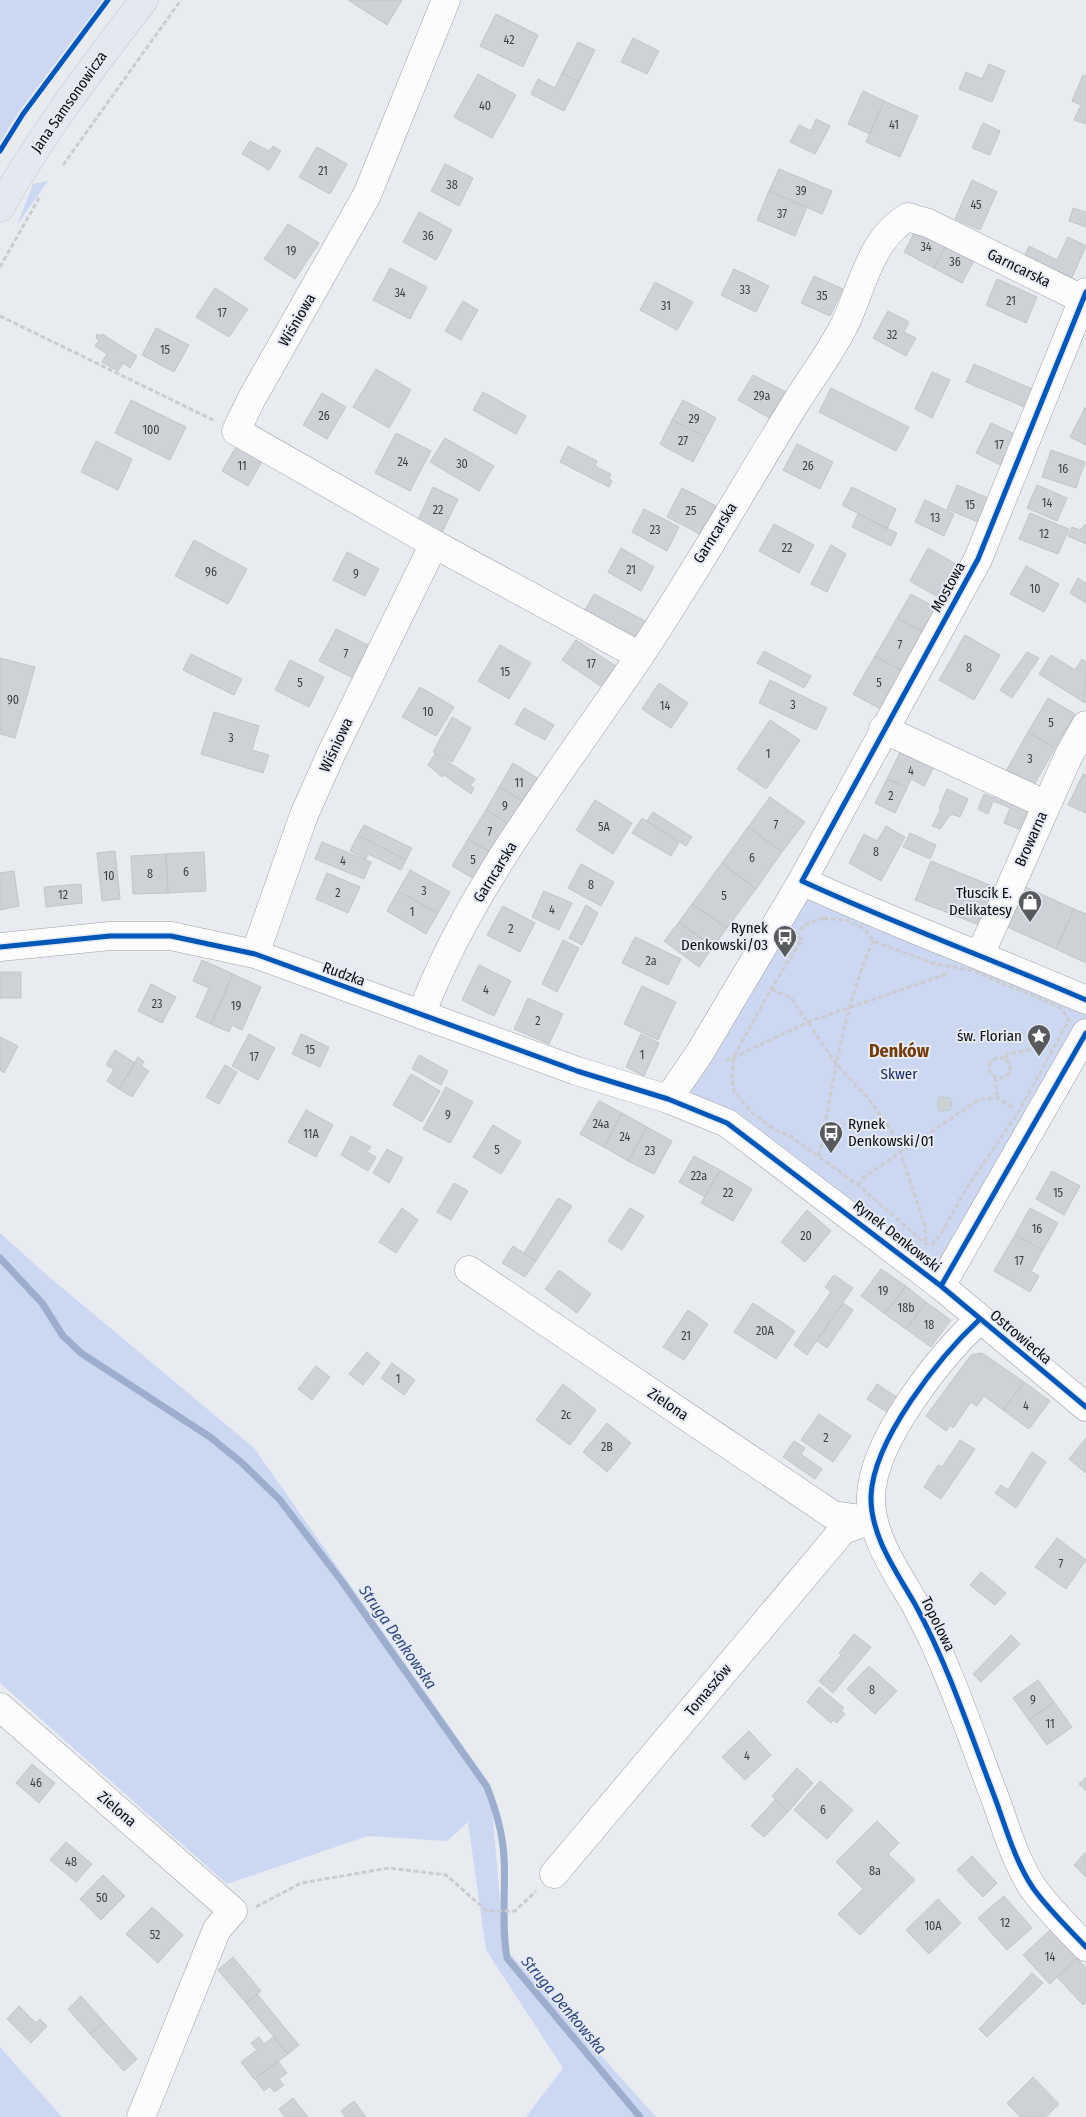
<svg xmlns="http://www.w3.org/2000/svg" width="1086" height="2117" viewBox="0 0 1086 2117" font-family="'Fira Sans Condensed',sans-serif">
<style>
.green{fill:#ccd8f1}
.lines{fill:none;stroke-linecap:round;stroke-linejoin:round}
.stream{stroke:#9cadce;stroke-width:7}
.building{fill:#ced1d5;stroke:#c3c5c9}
.minor-casing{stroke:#9da0a4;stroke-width:29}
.major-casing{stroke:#c6c7ca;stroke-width:29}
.path{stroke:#ccccce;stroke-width:3;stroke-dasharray:5 2.5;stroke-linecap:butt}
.minor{stroke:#fcfcfd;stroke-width:28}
.major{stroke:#e4e8f0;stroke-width:28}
.cycleway-casing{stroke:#e5eaf4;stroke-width:8}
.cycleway{stroke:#0057b8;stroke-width:5}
.labels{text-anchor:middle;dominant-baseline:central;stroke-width:4;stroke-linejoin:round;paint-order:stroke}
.number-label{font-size:12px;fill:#3e3f43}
.street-label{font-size:15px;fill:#0b0c10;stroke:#e5eaf4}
.poi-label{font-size:15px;fill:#0b0c10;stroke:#e5eaf4;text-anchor:end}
.park-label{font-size:15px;fill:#152b62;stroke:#e5eaf4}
.water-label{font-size:16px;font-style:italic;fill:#2f4882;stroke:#e5eaf4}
.quarter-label{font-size:18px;font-weight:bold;fill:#753b06;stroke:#e5eaf4}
</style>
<rect width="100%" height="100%" fill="#e8ebf0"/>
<path class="green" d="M0,0H103L18,113L0,142Z
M48,181L17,225L33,184Z
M802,881L1086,1000V1033L941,1286L701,1112L679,1083Z
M0,1233L48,1276L254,1448L490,1784L504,1947L656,2117H526L563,2068L486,1950L468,1822L447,1841L368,1836L227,1884L0,1683Z
M0,2047L62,2117H0Z"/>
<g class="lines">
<path class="stream" d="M0,1258L42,1303L63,1336L81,1353L210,1437L242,1463L280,1500L343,1583L487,1787C496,1810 503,1833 504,1858C506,1892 501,1924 507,1958L640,2117"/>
</g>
<path class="building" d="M348,0H402L387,25Z
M496,14L538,35L523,67L480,46Z
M633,38L659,51L647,74L621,62Z
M578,42L595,50L579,82L562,73Z
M989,64L1005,71L992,102L959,89L966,72L982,79Z
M562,73L579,82L564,111L531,94L538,79L555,88Z
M478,74L516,95L492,138L454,117Z
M1083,75L1086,76V124L1074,120L1081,105L1072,101Z
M863,91L884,101L870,134L848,124Z
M884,101L918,116L900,157L866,142Z
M816,119L830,126L815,154L790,142L799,125L811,131Z
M983,123L1000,131L990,155L972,148Z
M250,141L269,151L273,146L281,151L269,170L242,154Z
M317,147L347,164L330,194L299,177Z
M445,164L473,178L459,206L431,191Z
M779,169L832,191L822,214L769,191Z
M972,180L997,192L980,230L955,219Z
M769,191L807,207L795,236L757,220Z
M1073,208L1086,212V227L1069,221Z
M419,212L452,230L436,260L403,242Z
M288,224L319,243L295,279L264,259Z
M918,226L948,242L934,268L904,252Z
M1068,237L1086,246L1070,282L1023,259L1029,246L1057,260Z
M948,242L976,257L962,283L934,268Z
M390,268L427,287L410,319L373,300Z
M734,269L769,286L756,312L721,295Z
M814,276L843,289L830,316L801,303Z
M997,279L1037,297L1026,323L986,305Z
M655,282L693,302L677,330L640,310Z
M215,288L248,309L229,337L196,317Z
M463,301L478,310L461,340L445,331Z
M888,311L909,322L904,332L916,338L906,356L873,338Z
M156,328L189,345L174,372L142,355Z
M97,334L101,336L102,334L137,356L130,368L123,363L118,371L102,362L107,354L95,346L99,340L96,338Z
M974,364L1037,391L1029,409L966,382Z
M376,369L411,390L389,428L353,407Z
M932,372L950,380L932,418L915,409Z
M753,375L786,392L771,419L738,400Z
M831,388L909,427L896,451L819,412Z
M483,392L526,416L516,434L473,410Z
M322,393L346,407L327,439L303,425Z
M131,400L186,427L170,460L115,433Z
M683,400L716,418L706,437L672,420Z
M1085,408H1086V445L1070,437Z
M672,420L706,437L693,462L660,444Z
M991,423L1021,437L1007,468L976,453Z
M396,433L431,451L410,491L375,473Z
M445,438L494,466L479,491L430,462Z
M96,441L132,459L118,490L81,472Z
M797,444L833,462L820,489L783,470Z
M237,445L263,460L248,486L222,471Z
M568,446L597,461L595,466L611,474L609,479L612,481L609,487L560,462Z
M1051,450L1085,462L1076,488L1042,477Z
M957,485L993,500L983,524L947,509Z
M1037,485L1067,498L1057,521L1027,508Z
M433,487L458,499L442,533L417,522Z
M852,487L896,509L887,529L842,505Z
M682,488L716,506L700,534L667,517Z
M925,500L954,514L944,536L915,522Z
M644,509L679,527L667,551L632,532Z
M1030,513L1069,529L1058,554L1019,539Z
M858,514L897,533L891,546L852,527Z
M774,524L814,545L799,573L759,551Z
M1086,524V544L1068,536L1072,527L1080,530Z
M194,540L247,569L228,604L175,576Z
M831,545L846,554L827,592L811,584Z
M621,548L654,567L641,591L608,572Z
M928,548L964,569L945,601L910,581Z
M347,552L379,569L365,596L333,580Z
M1026,566L1059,584L1044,612L1010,594Z
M1078,578L1086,583V603L1070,593Z
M594,594L649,623L640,641L584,612Z
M911,594L940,610L926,634L897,618Z
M897,618L926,634L904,672L875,656Z
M336,629L372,647L355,679L319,661Z
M965,635L1000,655L974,700L939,680Z
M576,640L619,668L605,689L562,660Z
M500,645L531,663L509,699L478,681Z
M764,651L811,676L804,688L757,663Z
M1027,652L1039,658L1012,698L1000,690Z
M191,654L242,679L234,695L183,670Z
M1051,655L1075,670L1082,659L1086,662L1085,703L1039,674Z
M875,656L904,672L882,710L853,694Z
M0,658L35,667L15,738L0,734Z
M290,660L324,677L309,707L275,690Z
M770,680L827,708L816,730L759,703Z
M659,683L688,703L671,728L642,709Z
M420,687L454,707L436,736L402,717Z
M1048,698L1075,714L1055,748L1028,732Z
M524,708L554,725L545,740L515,724Z
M214,712L259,726L252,750L269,755L263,773L201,754Z
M452,717L471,728L452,762L433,752Z
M770,720L800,740L766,789L737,769Z
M1028,732L1055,748L1033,787L1006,771Z
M903,746L936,763L924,786L911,779L907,788L887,779Z
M435,754L475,779L470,786L474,788L471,794L444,775L442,777L428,765Z
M513,763L539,779L525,802L499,787Z
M1083,774L1086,775V813L1068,805Z
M887,779L907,788L895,813L875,803Z
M499,787L525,802L511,825L486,810Z
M998,788L1033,802L1021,830L1004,823L1010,808L993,801L988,814L978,809L984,794L994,798Z
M947,789L968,799L960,817L951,814L940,829L932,826L941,809L939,808Z
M770,797L805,822L782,852L748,827Z
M595,800L632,823L613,854L576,830Z
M486,810L511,825L494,854L468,839Z
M653,812L692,837L686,846L647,821Z
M642,818L679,843L671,856L632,833Z
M364,825L412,848L406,860L358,835Z
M886,826L905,837L881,881L849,863L864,834L877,841Z
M748,827L782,852L756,889L722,863Z
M910,833L936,845L930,859L903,847Z
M358,835L406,860L401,870L368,854L366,859L350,851Z
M468,839L494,854L478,881L452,866Z
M322,842L371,862L364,879L315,859Z
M115,851L120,899L102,901L97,853Z
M204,852L206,891L168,893L166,854Z
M166,854L168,893L133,894L131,856Z
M931,861L997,888L982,926L915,900Z
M722,863L756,889L727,928L692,904Z
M581,864L614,882L601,906L568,888Z
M410,870L450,892L438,913L398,891Z
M14,871L19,906L0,910V873Z
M327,873L360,887L348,913L316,899Z
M81,884L82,903L46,907L44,887Z
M1021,885L1074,909L1056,949L1003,925Z
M398,891L438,913L426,934L387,911Z
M544,891L572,903L559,930L532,917Z
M692,904L727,928L713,947L679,922Z
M586,905L598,913L582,945L569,938Z
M503,906L535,923L520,952L487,935Z
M1074,909L1086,914V963L1056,949Z
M679,922L713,947L699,967L664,941Z
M635,937L681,959L668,985L622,963Z
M563,940L579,948L557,992L542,984Z
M202,960L233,974L211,1024L196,1017L209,988L193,981Z
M479,965L511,981L494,1016L462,1000Z
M0,972H21V998H0Z
M233,974L261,987L242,1030L232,1025L229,1032L211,1024Z
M151,984L176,997L162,1023L138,1011Z
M642,986L676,1002L658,1040L624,1024Z
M528,998L563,1014L549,1044L514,1029Z
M249,1034L275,1048L258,1080L232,1066Z
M301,1034L329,1047L320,1067L292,1054Z
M641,1034L659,1043L644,1076L626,1067Z
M0,1037L18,1046L4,1073L0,1070Z
M115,1050L135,1063L119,1089L107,1081L114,1069L106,1065Z
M419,1055L448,1071L441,1085L412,1069Z
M138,1057L144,1062L141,1066L149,1071L132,1097L119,1089Z
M225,1065L237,1072L219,1104L206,1097Z
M411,1074L440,1091L422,1122L393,1105Z
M446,1087L473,1102L450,1143L423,1129Z
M940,1097L949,1098L952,1104L949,1110L940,1111L937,1104Z
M599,1101L622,1113L604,1147L580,1134Z
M306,1110L333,1125L316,1157L288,1142Z
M622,1113L647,1127L628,1161L604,1147Z
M493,1125L521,1142L501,1174L473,1157Z
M647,1127L672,1141L654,1174L628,1161Z
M351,1136L371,1147L367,1152L376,1157L368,1171L341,1155Z
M387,1149L403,1158L389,1183L373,1173Z
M694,1156L720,1170L705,1197L679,1182Z
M720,1170L752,1189L733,1221L701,1203Z
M1052,1171L1080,1186L1064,1215L1036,1199Z
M454,1183L468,1191L451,1220L437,1212Z
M558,1198L572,1206L536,1261L524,1253Z
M402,1208L418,1220L396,1253L379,1242Z
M630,1208L644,1216L622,1250L608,1241Z
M1030,1208L1058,1223L1043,1250L1015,1235Z
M807,1210L831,1231L805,1262L781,1242Z
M1015,1235L1043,1250L1031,1271L1039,1276L1030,1292L994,1271Z
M513,1246L536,1261L525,1277L502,1263Z
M881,1269L906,1286L885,1314L861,1296Z
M559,1270L591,1294L577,1313L545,1289Z
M834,1275L853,1288L807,1355L794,1345L831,1292L825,1287Z
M906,1286L926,1302L906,1329L885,1314Z
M926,1302L951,1320L931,1347L906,1329Z
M753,1303L795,1331L776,1359L734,1332Z
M843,1303L853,1310L827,1348L817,1341Z
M688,1310L708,1324L684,1360L663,1347Z
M367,1352L380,1363L363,1385L349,1374Z
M982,1353L1024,1382L1003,1410L984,1396L977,1406L971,1402L953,1428L950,1425L946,1431L926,1416L971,1355Z
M392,1363L415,1380L404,1395L381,1378Z
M316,1366L330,1377L312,1400L298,1389Z
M1024,1382L1050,1401L1029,1429L1003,1410Z
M563,1384L596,1410L570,1445L536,1420Z
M877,1384L901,1400L891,1415L867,1399Z
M819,1414L851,1436L833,1462L801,1440Z
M607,1423L631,1443L607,1472L583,1452Z
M1086,1438V1473L1069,1459Z
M960,1440L975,1449L941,1499L924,1487L938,1465L942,1467Z
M794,1441L805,1448L801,1454L822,1469L815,1479L783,1457Z
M1032,1452L1046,1462L1016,1508L995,1493L1001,1485L1008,1490Z
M1057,1538L1086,1560L1066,1589L1035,1567Z
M981,1572L1006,1593L995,1605L970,1585Z
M854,1634L871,1647L833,1693L819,1681L841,1655L839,1653Z
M1011,1635L1020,1644L981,1682L973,1674Z
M869,1666L897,1691L875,1714L847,1689Z
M1038,1680L1054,1702L1029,1720L1013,1698Z
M819,1687L844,1708L841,1711L845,1714L837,1723L833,1720L831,1723L807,1702Z
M1054,1702L1072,1727L1047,1745L1029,1720Z
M749,1731L771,1755L745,1780L722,1757Z
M32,1764L55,1783L39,1803L16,1783Z
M797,1768L813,1783L788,1812L772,1796Z
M1086,1777V1791L1079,1784Z
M820,1781L853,1810L827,1839L794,1810Z
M775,1800L788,1812L764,1837L751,1826Z
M877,1821L899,1843L888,1854L915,1880L860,1935L838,1914L863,1889L836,1862Z
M66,1842L92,1864L76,1882L50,1860Z
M1086,1852V1877L1074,1865Z
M972,1856L997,1883L983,1897L957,1870Z
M103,1875L125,1896L101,1920L80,1899Z
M1004,1896L1032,1928L1007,1950L978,1918Z
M938,1899L961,1923L929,1954L906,1930Z
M152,1907L183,1935L158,1963L126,1934Z
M1050,1930L1077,1958L1050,1984L1023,1955Z
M233,1957L261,1991L246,2003L218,1970Z
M1077,1958L1086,1968V2002L1083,2005L1057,1977Z
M1032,1973L1043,1983L987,2037L979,2029Z
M257,1994L299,2045L288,2054L246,2003Z
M81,1996L104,2022L90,2034L68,2009Z
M19,2006L36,2023L40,2019L47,2026L31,2043L7,2019Z
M104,2022L137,2059L124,2071L90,2034Z
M259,2037L264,2044L274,2037L288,2054L254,2079L241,2062L257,2050L251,2043Z
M278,2061L287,2073L279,2079L284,2085L274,2092L270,2086L264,2091L255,2079Z
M1033,2077L1059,2104L1046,2117H1020L1007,2103Z
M293,2098L308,2117H285L279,2109Z
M354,2101L366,2117H345L341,2111Z"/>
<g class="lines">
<g class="minor-casing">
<path id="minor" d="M434,544L640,656
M883,729L1047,805
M802,881C895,924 992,959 1086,1000
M0,947L110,936H171L255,954L577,1071L668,1099L727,1123L941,1286L1086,1407
M255,954L304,815L332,752L434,544L236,431L252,398L367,195L446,0
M980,955L1069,755L1086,725
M421,1015C469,887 563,770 639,657C694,575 743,488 795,404C811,378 831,352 845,324C862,288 871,238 908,217L928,223L1086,301
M668,1099L699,1054L802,881L978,559L1086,292
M469,1270L833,1515L868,1520
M941,1286L1086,1033
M980,1319C940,1356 873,1440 871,1496C870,1536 897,1572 916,1606C949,1667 970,1733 995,1798C1006,1828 1015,1861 1033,1888C1048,1909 1068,1928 1086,1947
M0,1707L233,1911L217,1929L141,2117
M554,1874L843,1530L872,1520"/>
</g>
<g class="major-casing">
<path id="major" d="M0,208C42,134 92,67 144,0"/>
</g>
<path class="path" d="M63,165L181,0
M0,267L39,198
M0,316L213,420
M823,918L846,920L865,929L873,941L935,964L970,970L1053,1004L1062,1009L1069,1020L1019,1111L966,1189L941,1234L933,1244H926L858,1185L790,1136L775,1130L749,1110L734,1091L732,1080L734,1056L771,989L802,939L795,935L805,925Z
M771,989L791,998L837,1065L868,1098L895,1136L925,1226L926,1243
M1005,1058H997L990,1063L989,1071L995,1077L1003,1078L1010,1073V1064L1005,1058L1008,1054L1049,1046
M726,1061L808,1022L944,975L949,971
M995,1077L997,1098
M819,1156C833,1084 843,1008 873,941
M858,1185L864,1177L980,1099L997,1098L1014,1108
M256,1907L301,1883L389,1868L446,1875L487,1911H515L536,1891"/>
<use href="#minor" class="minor"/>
<use href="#major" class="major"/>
<g class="cycleway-casing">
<path id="cycleway" d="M0,151L23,114L108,0
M1086,292L978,559L802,881C895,924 992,959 1086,1000
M0,947L110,936H171L255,954L577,1071L668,1099L727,1123L941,1286L1086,1407
M941,1286L1086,1033
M980,1319C940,1356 873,1440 871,1496C870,1536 897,1572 916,1606C949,1667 970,1733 995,1798C1006,1828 1015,1861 1033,1888C1048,1909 1068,1928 1086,1947"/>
</g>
<use href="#cycleway" class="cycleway"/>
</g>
<defs>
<g id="shop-pin" transform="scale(1.25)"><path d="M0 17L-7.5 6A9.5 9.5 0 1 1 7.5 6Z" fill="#585a5e" stroke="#e5eaf4"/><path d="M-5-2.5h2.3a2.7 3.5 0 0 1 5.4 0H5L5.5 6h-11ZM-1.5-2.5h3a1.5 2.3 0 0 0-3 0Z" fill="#fff"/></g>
<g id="bus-pin" transform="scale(1.25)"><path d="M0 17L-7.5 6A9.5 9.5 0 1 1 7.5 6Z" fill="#585a5e" stroke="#e5eaf4"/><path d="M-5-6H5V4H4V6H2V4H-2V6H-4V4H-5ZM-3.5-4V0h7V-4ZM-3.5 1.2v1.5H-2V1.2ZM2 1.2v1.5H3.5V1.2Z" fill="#fff"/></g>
<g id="sight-pin" transform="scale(1.25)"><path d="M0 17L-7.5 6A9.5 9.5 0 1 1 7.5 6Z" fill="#585a5e" stroke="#e5eaf4"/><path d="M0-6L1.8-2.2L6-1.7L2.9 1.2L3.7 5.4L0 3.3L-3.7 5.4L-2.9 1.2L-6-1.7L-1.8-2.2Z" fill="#fff"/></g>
</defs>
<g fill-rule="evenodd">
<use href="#shop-pin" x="1030" y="902"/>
<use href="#bus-pin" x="785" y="937"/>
<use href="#sight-pin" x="1039" y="1036"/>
<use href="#bus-pin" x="831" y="1133"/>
</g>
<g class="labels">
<g class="number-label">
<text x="509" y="40">42</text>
<text x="485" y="106">40</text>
<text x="894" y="125">41</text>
<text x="323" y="171">21</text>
<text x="452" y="185">38</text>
<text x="801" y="191">39</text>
<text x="976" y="205">45</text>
<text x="782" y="214">37</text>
<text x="428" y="236">36</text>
<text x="926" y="247">34</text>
<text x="291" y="251">19</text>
<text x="955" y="262">36</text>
<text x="745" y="290">33</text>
<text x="400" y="293">34</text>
<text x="822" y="296">35</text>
<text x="1011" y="301">21</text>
<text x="666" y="306">31</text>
<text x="222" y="313">17</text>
<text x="892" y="335">32</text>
<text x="165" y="350">15</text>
<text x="762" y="396">29a</text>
<text x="324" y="416">26</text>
<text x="694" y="419">29</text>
<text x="151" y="430">100</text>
<text x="683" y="441">27</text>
<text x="999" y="445">17</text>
<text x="403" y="462">24</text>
<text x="462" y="464">30</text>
<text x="242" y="466">11</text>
<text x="808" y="466">26</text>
<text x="1063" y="469">16</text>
<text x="1047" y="503">14</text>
<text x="970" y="505">15</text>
<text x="438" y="510">22</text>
<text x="691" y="511">25</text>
<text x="935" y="518">13</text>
<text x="655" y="530">23</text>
<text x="1044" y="534">12</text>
<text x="787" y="548">22</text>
<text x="631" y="570">21</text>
<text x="211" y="572">96</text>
<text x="356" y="574">9</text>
<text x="1035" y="589">10</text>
<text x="900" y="645">7</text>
<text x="346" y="654">7</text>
<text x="591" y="664">17</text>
<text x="969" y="668">8</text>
<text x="505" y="672">15</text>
<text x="300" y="683">5</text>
<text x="879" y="683">5</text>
<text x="13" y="700">90</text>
<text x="793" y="705">3</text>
<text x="665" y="706">14</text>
<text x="428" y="712">10</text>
<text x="1051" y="723">5</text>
<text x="231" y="738">3</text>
<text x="768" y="754">1</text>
<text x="1030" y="759">3</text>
<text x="911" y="771">4</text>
<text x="519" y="783">11</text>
<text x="891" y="796">2</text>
<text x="505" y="806">9</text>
<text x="776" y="825">7</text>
<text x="604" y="827">5A</text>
<text x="490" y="832">7</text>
<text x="876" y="852">8</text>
<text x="752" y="858">6</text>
<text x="473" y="860">5</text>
<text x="343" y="861">4</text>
<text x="186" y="872">6</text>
<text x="150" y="874">8</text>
<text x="109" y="876">10</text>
<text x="591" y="885">8</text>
<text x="424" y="891">3</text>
<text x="338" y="893">2</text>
<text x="63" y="895">12</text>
<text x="724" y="896">5</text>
<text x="552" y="910">4</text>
<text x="412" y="912">1</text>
<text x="511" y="929">2</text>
<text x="651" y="961">2a</text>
<text x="486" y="990">4</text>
<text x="157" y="1004">23</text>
<text x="236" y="1006">19</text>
<text x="538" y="1021">2</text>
<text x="310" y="1050">15</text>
<text x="642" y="1055">1</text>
<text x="254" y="1057">17</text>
<text x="448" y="1115">9</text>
<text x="601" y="1124">24a</text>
<text x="311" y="1134">11A</text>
<text x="625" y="1137">24</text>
<text x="497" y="1150">5</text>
<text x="650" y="1151">23</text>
<text x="699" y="1176">22a</text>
<text x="728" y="1193">22</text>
<text x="1058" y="1193">15</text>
<text x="1037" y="1229">16</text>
<text x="806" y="1236">20</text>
<text x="1019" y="1261">17</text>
<text x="883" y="1291">19</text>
<text x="906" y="1308">18b</text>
<text x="929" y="1325">18</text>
<text x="765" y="1331">20A</text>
<text x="686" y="1336">21</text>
<text x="398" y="1379">1</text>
<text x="1026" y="1406">4</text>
<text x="566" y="1415">2c</text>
<text x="826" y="1438">2</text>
<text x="607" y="1447">2B</text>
<text x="1061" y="1564">7</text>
<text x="872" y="1690">8</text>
<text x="1033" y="1700">9</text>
<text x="1050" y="1724">11</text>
<text x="747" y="1756">4</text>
<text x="36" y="1783">46</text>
<text x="823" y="1810">6</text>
<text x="71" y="1862">48</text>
<text x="875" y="1871">8a</text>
<text x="102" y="1898">50</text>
<text x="1005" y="1923">12</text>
<text x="933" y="1926">10A</text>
<text x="155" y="1935">52</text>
<text x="1050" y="1957">14</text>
</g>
<g class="street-label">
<text transform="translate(69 102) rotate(-55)">Jana Samsonowicza</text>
<text transform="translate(1019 268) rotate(26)">Garncarska</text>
<text transform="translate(297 320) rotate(-60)">Wiśniowa</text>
<text transform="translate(715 533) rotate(-58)">Garncarska</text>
<text transform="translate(948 587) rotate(-61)">Mostowa</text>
<text transform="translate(336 745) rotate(-65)">Wiśniowa</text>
<text transform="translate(1031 839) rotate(-66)">Browarna</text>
<text transform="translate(495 872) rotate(-58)">Garncarska</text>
<text transform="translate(344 974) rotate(20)">Rudzka</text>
<text transform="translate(897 1236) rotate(38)">Rynek Denkowski</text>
<text transform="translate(1021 1337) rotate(40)">Ostrowiecka</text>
<text transform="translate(668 1404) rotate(34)">Zielona</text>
<text transform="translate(938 1624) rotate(64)">Topolowa</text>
<text transform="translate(708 1690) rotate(-50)">Tomaszów</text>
<text transform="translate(117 1809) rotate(41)">Zielona</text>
</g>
<g class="poi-label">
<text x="1012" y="893">Tłuscik E.<tspan x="1012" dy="17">Delikatesy</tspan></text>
<text x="768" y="928">Rynek<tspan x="768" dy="17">Denkowski/03</tspan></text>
<text x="1022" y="1036">św. Florian</text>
<text x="848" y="1124" text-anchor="start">Rynek<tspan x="848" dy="17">Denkowski/01</tspan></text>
</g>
<g class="park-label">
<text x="899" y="1074">Skwer</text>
</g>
<g class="water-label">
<text transform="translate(398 1637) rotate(55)">Struga Denkowska</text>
<text transform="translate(564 2005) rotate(50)">Struga Denkowska</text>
</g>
<g class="quarter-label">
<text x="899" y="1051">Denków</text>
</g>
</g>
</svg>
